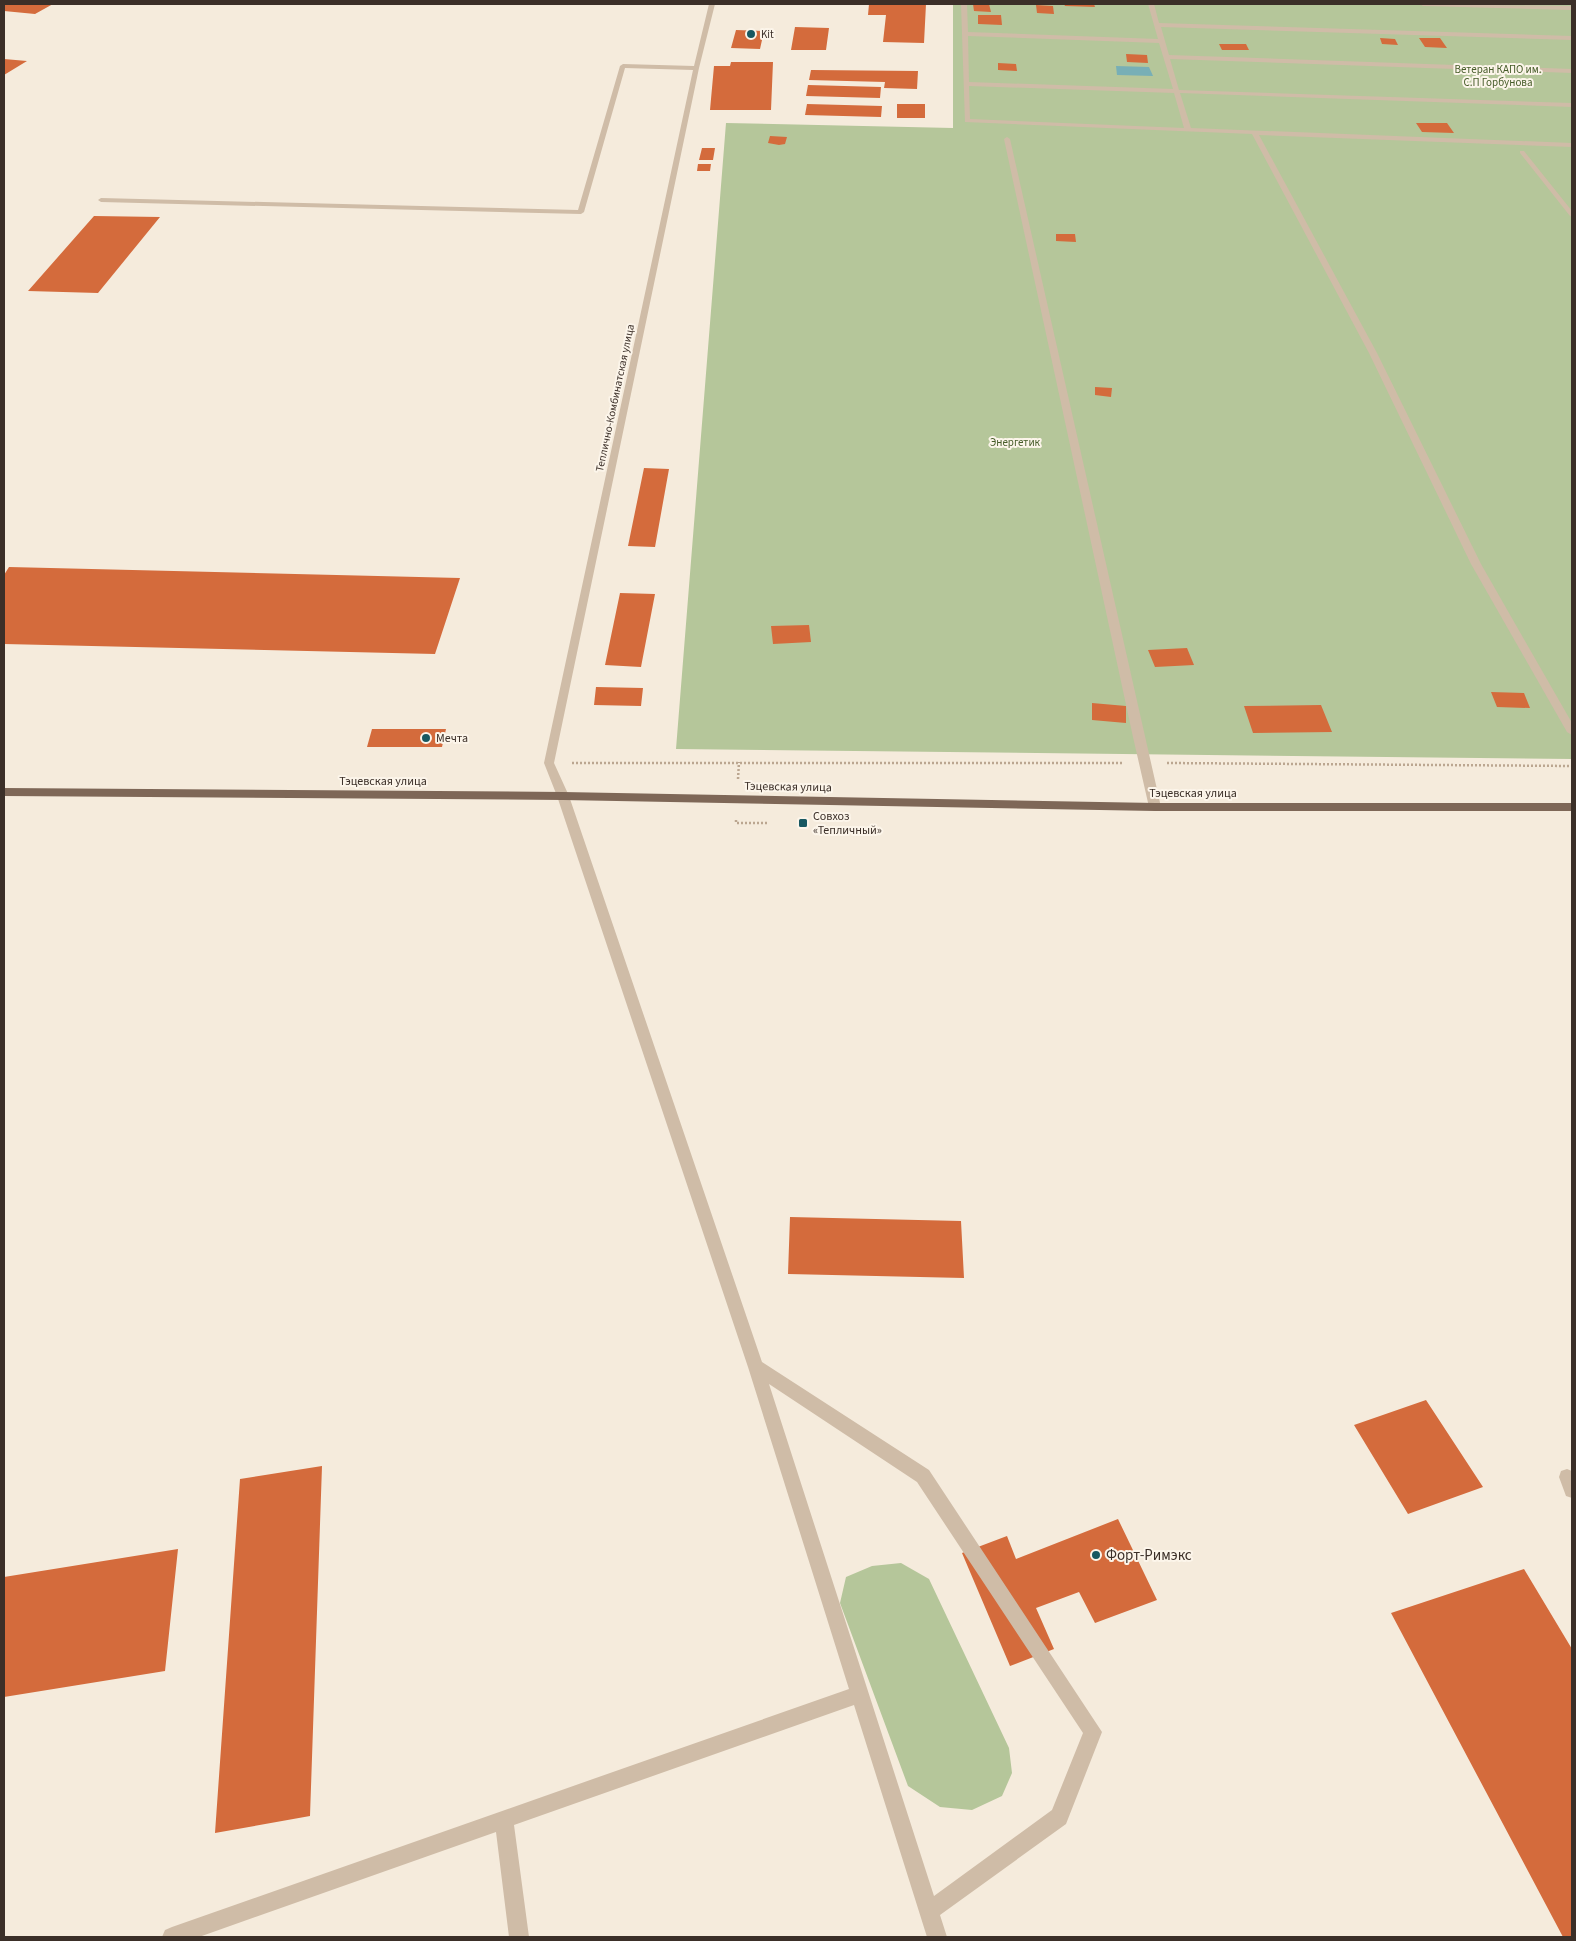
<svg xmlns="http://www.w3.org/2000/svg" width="1576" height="1941" viewBox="0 0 1576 1941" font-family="'Source Sans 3',sans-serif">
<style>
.green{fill:#b5c69a}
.water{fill:#78afb6}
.building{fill:#d46b3c}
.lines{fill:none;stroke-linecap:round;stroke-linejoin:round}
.path{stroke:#bba690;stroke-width:2.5;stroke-dasharray:2 2;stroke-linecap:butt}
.minor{fill:#cfbca7;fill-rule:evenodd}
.major{fill:#7e6757;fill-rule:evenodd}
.poi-dot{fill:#185861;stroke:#fcf5ea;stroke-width:2}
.labels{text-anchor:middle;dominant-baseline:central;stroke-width:4;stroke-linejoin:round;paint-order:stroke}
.far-poi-label{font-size:11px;fill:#3b2f28;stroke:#fcf5ea;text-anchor:start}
.far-park-label{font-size:11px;fill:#465c29;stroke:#fcf5ea}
.far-street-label{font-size:11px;fill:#3b2f28;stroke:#fcf5ea}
.poi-label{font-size:12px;fill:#3b2f28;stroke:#fcf5ea;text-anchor:start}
.street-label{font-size:12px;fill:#3b2f28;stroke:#fcf5ea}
.near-poi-label{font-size:15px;fill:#3b2f28;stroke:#fcf5ea;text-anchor:start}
</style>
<rect width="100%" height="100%" fill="#f5ebdc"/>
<path class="green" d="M953,4H1572V759L676,749L726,123L953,128Z
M901,1563L929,1579L1009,1748L1012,1773L1002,1796L972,1810L940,1807L908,1786L840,1603L846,1577L872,1566Z"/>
<path class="water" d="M1116,66L1149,67L1153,76L1117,75Z"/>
<path class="building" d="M4,4H53L35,14L4,11Z
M869,4H926L924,43L883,42L886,15H868Z
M973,4H989L991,12L974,11Z
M1064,4H1094L1095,7L1065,6Z
M1036,5L1053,6L1054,14L1037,13Z
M978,15H1001L1002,25L978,24Z
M795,27L829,28L826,50H791Z
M736,30L764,31L760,49L731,48Z
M1380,38L1395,39L1398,45L1382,44Z
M1419,38H1440L1447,48L1425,47Z
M1219,44H1246L1249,50H1222Z
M1126,54L1147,55L1148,63L1127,62Z
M4,59L27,61L4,75Z
M731,62H773L771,110H710L714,66H730Z
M998,63L1016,64L1017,71L998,70Z
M811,70L918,71L917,89L884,88L885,82L809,80Z
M808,85L881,87L880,98L806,96Z
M807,104L882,106L881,117L805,115Z
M897,104H925V118H897Z
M1416,123H1447L1454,133L1422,132Z
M770,136L787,137L785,144L779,145L768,143Z
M702,148H715L713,160H699Z
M698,164H711L710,171H697Z
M94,216L160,217L98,293L28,291Z
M1056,234H1075L1076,242L1056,241Z
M1095,387L1112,388L1111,397L1095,395Z
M644,468L669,469L655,547L628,546Z
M9,567L460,578L435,654L4,644V575Z
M620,593L655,594L641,667L605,665Z
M809,625L811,642L773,644L771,626Z
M1187,648L1194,665L1155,667L1148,650Z
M596,687L643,688L641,706L594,705Z
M1491,692L1524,693L1530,708L1497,707Z
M1092,703L1126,706V723L1092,720Z
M1321,705L1332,732L1253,733L1244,706Z
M372,729H446L442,747H367Z
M790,1217L961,1221L964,1278L788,1274Z
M1426,1400L1483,1487L1408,1514L1354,1425Z
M322,1466L310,1816L215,1833L240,1479Z
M1118,1519L1157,1600L1095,1623L1079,1592L1036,1608L1054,1649L1010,1666L962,1553L1007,1536L1016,1559Z
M178,1549L165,1671L4,1697V1577Z
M1524,1569L1572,1649V1937H1563L1391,1613Z"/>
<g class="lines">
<path class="path" d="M572,763H1123
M1167,763L1572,766
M738,779L739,762
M736,820V823H767"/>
<path class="minor" d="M709,4H715L699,68L554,763L569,796L762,1362L929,1470L1102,1732L1066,1824L940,1915L947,1937H927L854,1705L514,1825L529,1937H509L496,1832L199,1937H162L165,1930L172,1927L849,1689L748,1367L557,796L544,763L693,70L625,68L584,212L581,214L101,202L98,200L101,198L578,210L620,66L623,64L694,66ZM769,1384L917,1482L1083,1733L1052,1810L934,1896Z
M961,4H967L968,32L1158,39L1148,4H1154L1159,23L1572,36V40L1161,27L1169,55L1572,69V73L1170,59L1179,90L1572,103V107L1180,93L1191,128L1572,143V147L1259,135L1377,353L1481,564L1572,723V735L1567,732L1471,564L1369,353L1252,134L965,122ZM968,36L1159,43L1173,89L969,82ZM969,86L1174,93L1184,128L970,119Z
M1420,4L1572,6V10L1423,6Z
M1007,137L1010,139L1161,807L1155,811L1149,807L1133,737L1004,139Z
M1520,151H1524L1572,211V217L1570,216L1520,153Z
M1567,1469L1572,1471V1498L1566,1496L1559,1477L1561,1471Z"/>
<path class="major" d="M4,788L563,792L1155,803H1572V811H1155L563,800L4,796Z"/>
</g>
<g class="poi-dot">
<circle cx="751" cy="34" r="5"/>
<circle cx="426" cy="738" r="5"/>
<rect x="798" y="818" width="10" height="10" rx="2.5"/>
<circle cx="1096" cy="1555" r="5"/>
</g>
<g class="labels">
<g class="far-poi-label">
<text x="761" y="34">Kit</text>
</g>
<g class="far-park-label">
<text x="1498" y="69">Ветеран КАПО им.<tspan x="1498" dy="13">С.П Горбунова</tspan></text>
<text x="1015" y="442">Энергетик</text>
</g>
<g class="far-street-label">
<text transform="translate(615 398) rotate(-78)">Теплично-Комбинатская улица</text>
</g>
<g class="poi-label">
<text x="436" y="738">Мечта</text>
<text x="813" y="816">Совхоз<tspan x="813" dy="14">«Тепличный»</tspan></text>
</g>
<g class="street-label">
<text x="383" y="781">Тэцевская улица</text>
<text transform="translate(788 787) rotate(1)">Тэцевская улица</text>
<text x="1193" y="793">Тэцевская улица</text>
</g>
<g class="near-poi-label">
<text x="1106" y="1555">Форт-Римэкс</text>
</g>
</g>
<rect width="1576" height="1941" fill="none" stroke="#3b2f28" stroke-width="10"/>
</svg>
